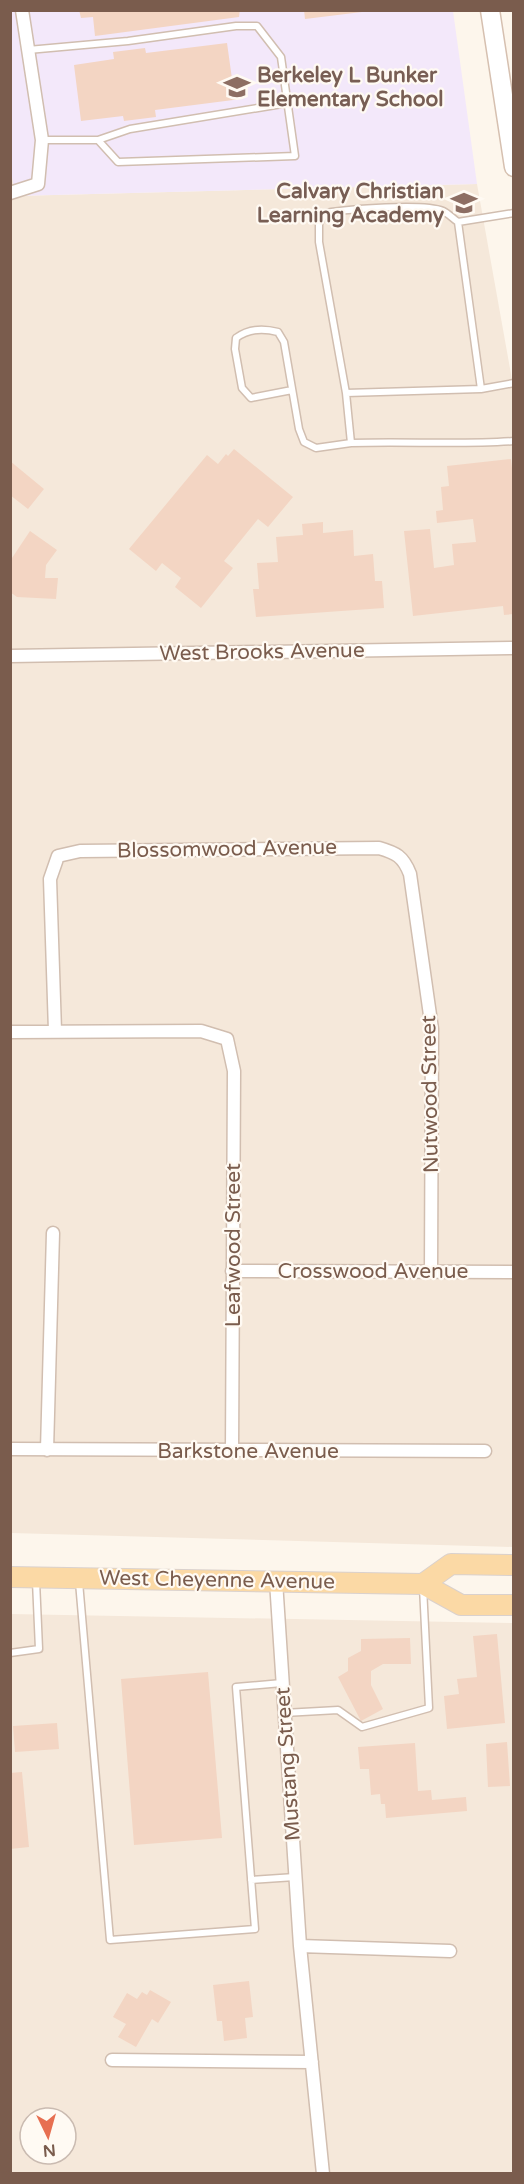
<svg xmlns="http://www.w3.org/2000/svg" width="524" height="2184" viewBox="0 0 524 2184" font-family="'Varela Round',sans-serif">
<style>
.residential{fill:#f5e8da;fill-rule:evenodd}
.education{fill:#f3e8fa}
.building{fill:#f3d5c3}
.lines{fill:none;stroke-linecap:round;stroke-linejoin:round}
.service-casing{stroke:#d1beb0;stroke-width:9}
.minor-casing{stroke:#d1beb0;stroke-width:15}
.secondary-casing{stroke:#d6c0b0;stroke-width:21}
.primary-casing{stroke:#dad1cd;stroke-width:22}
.service{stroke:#fff;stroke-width:6}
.minor{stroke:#fff;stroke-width:12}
.secondary{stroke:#fff;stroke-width:18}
.primary{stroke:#fbd9a5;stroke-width:20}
.labels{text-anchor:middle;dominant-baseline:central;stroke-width:4.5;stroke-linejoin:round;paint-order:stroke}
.education-label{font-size:21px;font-weight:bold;fill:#785e54;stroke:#fffaf3;text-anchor:start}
.street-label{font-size:21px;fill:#7a5c4d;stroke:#fffaf3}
</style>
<rect width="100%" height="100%" fill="#fdf6ec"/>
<path class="residential" d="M10,164L16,196L477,184L514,391L513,1547L11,1533Z
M10,1614L513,1623V2173H11ZM30,2118H66V2154H30Z"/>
<path class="education" d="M10,11H453L477,184L15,196L10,164Z"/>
<path class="building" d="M79,10H240L239,17L95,36L93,17L81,18Z
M304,10H362V12L305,19Z
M227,43L233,86L239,85L241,99L155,110L156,117L124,121L123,116L81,121L74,65L114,59L113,52L145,48L146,53Z
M234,449L293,497L268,527L258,519L224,561L233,568L201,608L175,587L181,578L162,563L156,571L129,549L207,455L218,464L226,454L228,456Z
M511,459L514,486V614L504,615L503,606L413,616L404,531L430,529L434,568L454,565L452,544L476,542L473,519L437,523L436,511L443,510L441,487L449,486L447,466Z
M10,461L44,489L28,509L10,495Z
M323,522V533L353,530L354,556L373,554L375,581H382L384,608L256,617L253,589H259L257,563L278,562L276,537L303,535L302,524Z
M30,531L57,550L46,565L45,578H58L56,599L17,597L10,592V561Z
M497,1634L505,1723L447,1729L444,1696L459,1694L457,1679L477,1677L473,1636Z
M410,1638L411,1664H383L371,1671V1685L383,1709L361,1721L338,1677L348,1671V1658L361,1651V1639Z
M208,1672L222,1838L134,1845L121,1679Z
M57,1723L59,1749L15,1752L13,1726Z
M507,1742L510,1786L488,1787L486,1744Z
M415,1743L418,1791L431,1790L432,1800L466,1797L467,1811L386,1818L385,1804H381L380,1794L371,1795L369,1769H360L358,1747Z
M22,1772L29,1847L10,1849V1773Z
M249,1981L253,2017L245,2018L247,2038L224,2041L222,2021H217L213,1985Z
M150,1990L171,2002L158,2023L152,2019L136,2047L118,2037L126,2024L113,2017L127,1993L137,1999L142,1992L147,1995Z"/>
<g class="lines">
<g class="service-casing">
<path id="service" d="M28,50L128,41L236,26H257L281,57L295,156L118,162L98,140H42
M98,140L130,129L288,103
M514,213L458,222L481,389L514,383
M481,389L346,393L351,443C405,441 459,445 514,441
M292,390L251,398L242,388L235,349L236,338C249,328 263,328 278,332L284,342L299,429L304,442L316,448L351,443
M346,393L319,242V223L326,213C348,209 424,203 443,211C448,213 453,219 458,222
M79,1582L110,1940L255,1929L236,1687L282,1683
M10,1653L39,1649L36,1581
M284,1713L338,1710L362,1727L429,1708L423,1587
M251,1880L295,1877"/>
</g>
<g class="minor-casing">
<path id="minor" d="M10,193L38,184L42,140L22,10
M10,656L514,648
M55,1031L50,879L58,856L80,851L379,848C396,853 403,856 410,874L432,1029L431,1271
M10,1032L201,1031L227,1039L234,1071L232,1451
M232,1271L514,1272
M10,1449L485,1451
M47,1450L53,1233
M276,1581L300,1946L323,2174
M300,1946L450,1951
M112,2060L312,2062"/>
</g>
<g class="secondary-casing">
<path id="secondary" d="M490,10L514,167"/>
</g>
<g class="primary-casing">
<path id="primary" d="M10,1577L423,1584L461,1605H514
M423,1584L451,1564L514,1565"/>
</g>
<use href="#service" class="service"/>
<use href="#minor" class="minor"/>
<use href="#secondary" class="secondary"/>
<use href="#primary" class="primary"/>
</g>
<defs>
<g id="school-bare" transform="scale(2.07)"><path d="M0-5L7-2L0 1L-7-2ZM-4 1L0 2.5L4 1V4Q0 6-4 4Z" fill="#8d6e63" stroke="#fffaf3" stroke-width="2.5" paint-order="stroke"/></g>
</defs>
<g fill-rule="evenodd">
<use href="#school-bare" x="237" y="87"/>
<use href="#school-bare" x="464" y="203"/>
</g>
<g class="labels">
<g class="education-label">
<text x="257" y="75">Berkeley L Bunker<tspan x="257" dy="24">Elementary School</tspan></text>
<text x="444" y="191" text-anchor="end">Calvary Christian<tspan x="444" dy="24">Learning Academy</tspan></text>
</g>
<g class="street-label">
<text transform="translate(262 652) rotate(-1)">West Brooks Avenue</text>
<text transform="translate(227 849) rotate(-1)">Blossomwood Avenue</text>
<text transform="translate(430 1094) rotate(-91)">Nutwood Street</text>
<text transform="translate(233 1245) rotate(-90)">Leafwood Street</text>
<text x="373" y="1271">Crosswood Avenue</text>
<text x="248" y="1451">Barkstone Avenue</text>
<text transform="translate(217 1580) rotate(1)">West Cheyenne Avenue</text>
<text transform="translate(288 1764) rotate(-94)">Mustang Street</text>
</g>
</g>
<rect width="524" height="2184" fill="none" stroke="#7a5c4d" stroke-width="24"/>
<g transform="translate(48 2136) rotate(175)"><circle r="28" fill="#fffaf3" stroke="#cabbb1" stroke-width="1.5"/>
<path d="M0-4.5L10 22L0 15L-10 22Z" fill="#e76f51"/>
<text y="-9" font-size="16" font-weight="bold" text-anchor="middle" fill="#7a5c4d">N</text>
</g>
</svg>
